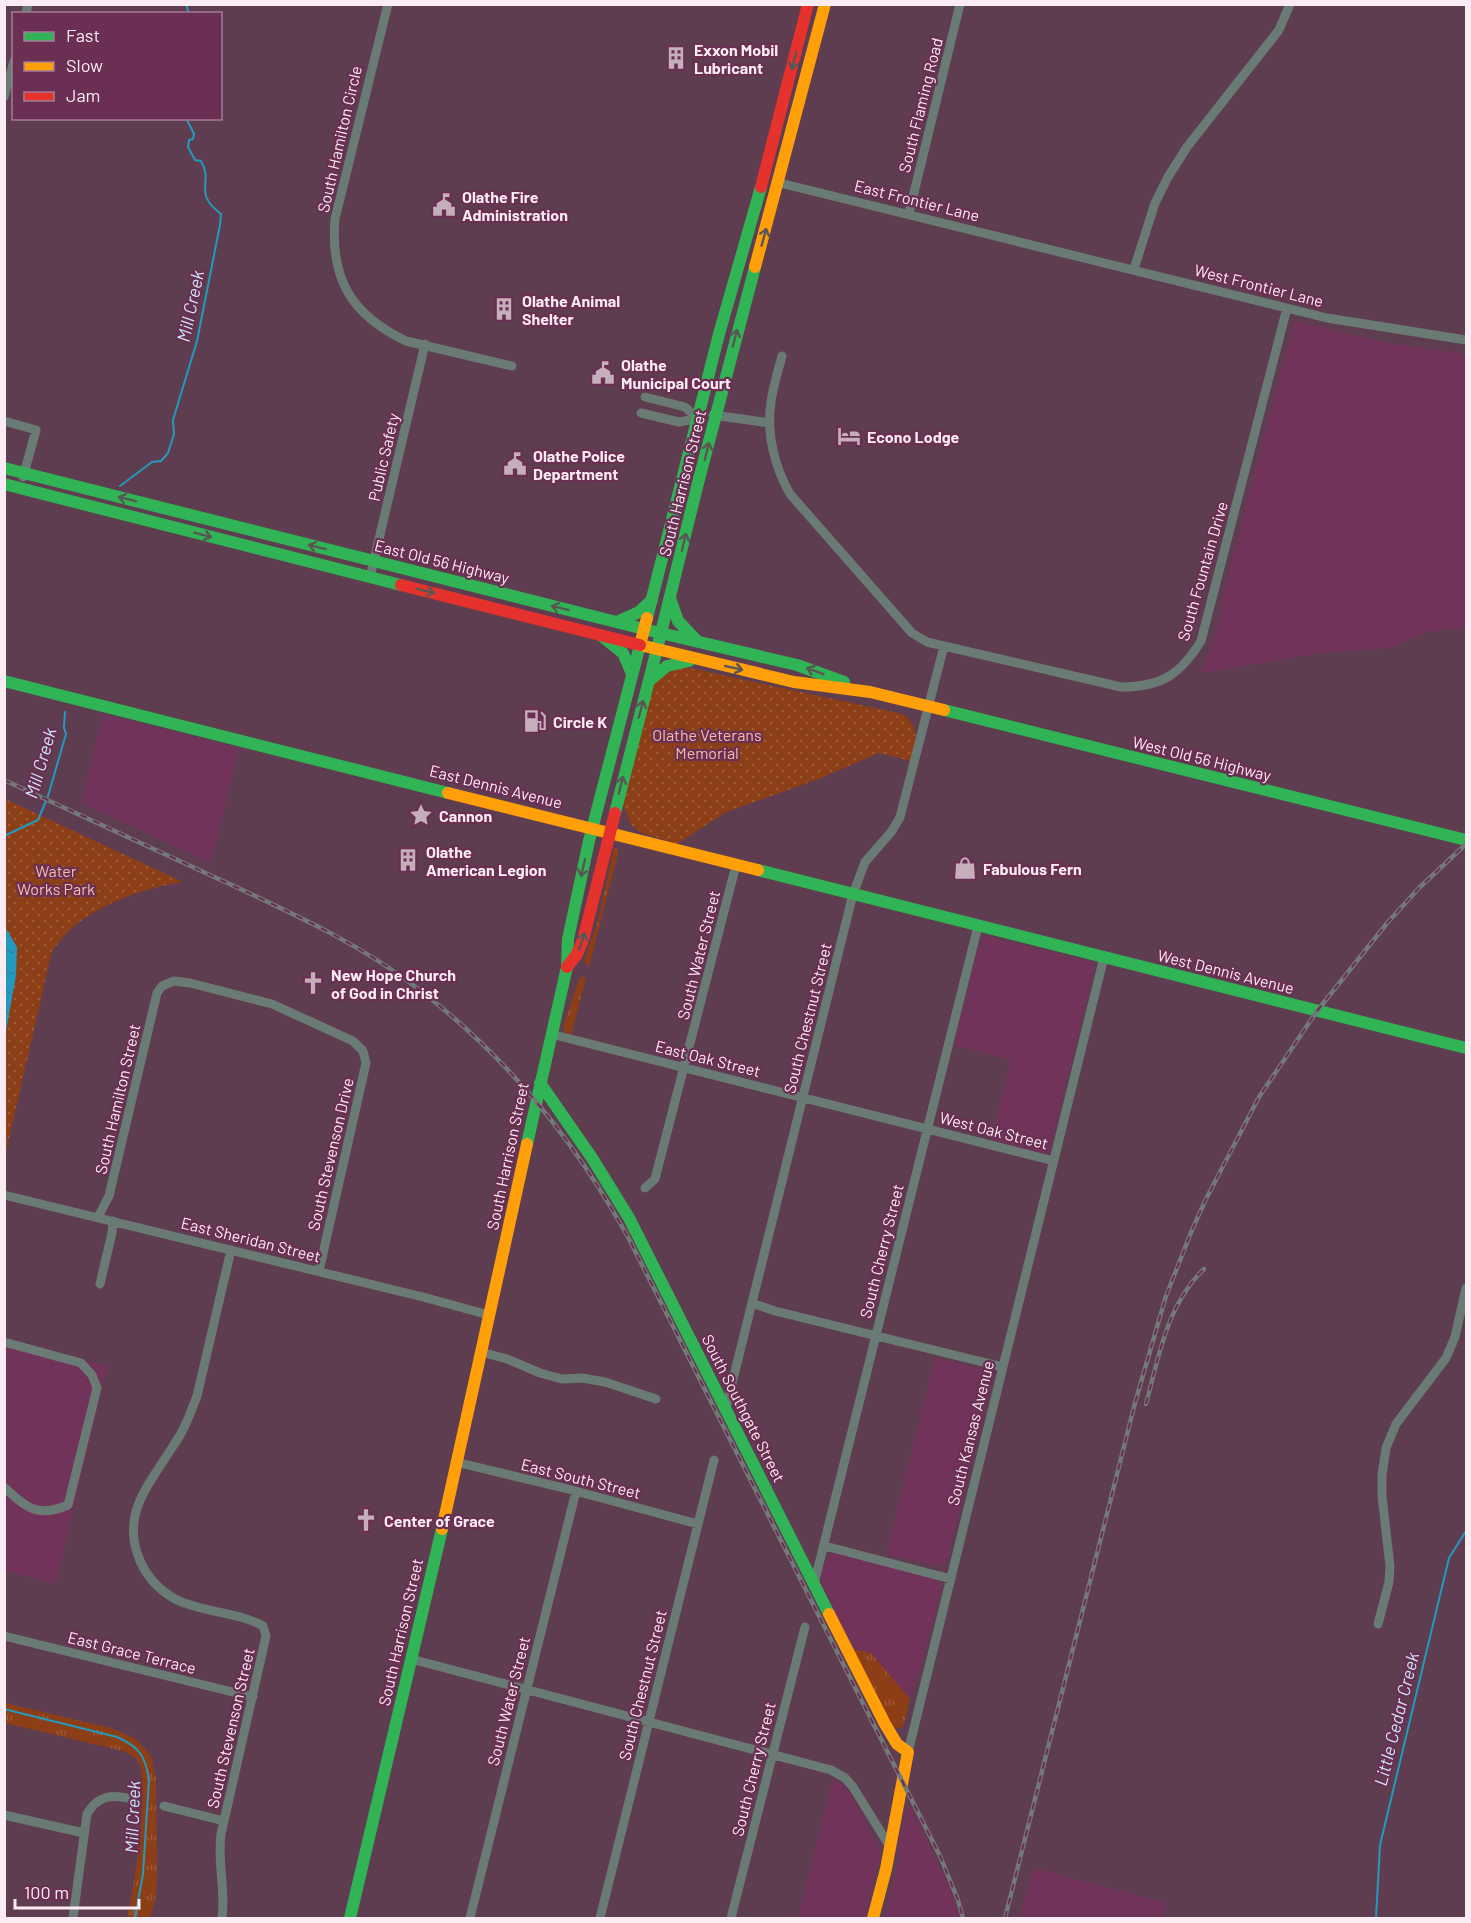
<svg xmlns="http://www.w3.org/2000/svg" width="1471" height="1923" viewBox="0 0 1471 1923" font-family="Barlow,sans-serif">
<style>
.built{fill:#72335a}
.grass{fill:url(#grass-tufts)}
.park{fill:url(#park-dots)}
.water{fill:url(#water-ripples)}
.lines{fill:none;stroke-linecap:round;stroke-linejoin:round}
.stream{stroke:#2499be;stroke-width:2}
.street{stroke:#6a7a74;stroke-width:9}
.fast{stroke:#30b455;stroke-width:12}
.slow{stroke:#ff9f0a;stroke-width:12}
.jam{stroke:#e5322d;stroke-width:12}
.rail-casing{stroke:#737878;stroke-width:4.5}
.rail{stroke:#6b2f54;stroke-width:2;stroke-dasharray:7;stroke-linecap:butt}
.oneway{stroke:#595754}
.labels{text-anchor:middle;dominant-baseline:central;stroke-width:4.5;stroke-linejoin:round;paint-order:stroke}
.poi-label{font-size:16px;font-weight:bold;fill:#fbecf4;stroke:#6b2f54;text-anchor:start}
.street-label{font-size:16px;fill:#fbecf4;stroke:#6b2f54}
.park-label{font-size:16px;fill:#f4bea6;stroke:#6b2f54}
.water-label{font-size:18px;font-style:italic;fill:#c9e7f4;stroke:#6b2f54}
</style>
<defs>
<pattern id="grass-tufts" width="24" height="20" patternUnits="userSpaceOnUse" patternTransform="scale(1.5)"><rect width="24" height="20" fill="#8c3e17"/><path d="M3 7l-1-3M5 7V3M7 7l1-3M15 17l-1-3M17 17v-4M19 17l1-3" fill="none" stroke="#9d5a39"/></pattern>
<pattern id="park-dots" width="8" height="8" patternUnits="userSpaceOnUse" patternTransform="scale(1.5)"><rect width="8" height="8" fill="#8c3e17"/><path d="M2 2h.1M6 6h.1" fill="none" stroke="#9d5a39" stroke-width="1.8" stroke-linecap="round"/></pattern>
<pattern id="water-ripples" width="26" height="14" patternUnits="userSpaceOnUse" patternTransform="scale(1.5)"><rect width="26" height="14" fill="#2499be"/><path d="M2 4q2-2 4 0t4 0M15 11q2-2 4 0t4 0" fill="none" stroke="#30809b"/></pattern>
</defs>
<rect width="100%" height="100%" fill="#5e3d50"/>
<path class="built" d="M1294,321L1387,343L1466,354V627L1426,632L1391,648L1321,653L1202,673L1218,626L1225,586Z
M103,714L239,748L211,863L81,803Z
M985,936L1085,960L1089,961L1094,968L1050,1150L1047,1154L991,1140L1011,1060L954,1045L980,942Z
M4,1340L107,1366L56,1584L5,1571Z
M935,1357L987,1370L991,1373L993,1377L948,1558L945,1563L939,1566L886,1554Z
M835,1551L940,1580L942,1586L921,1666L910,1699L871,1653L853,1649L820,1583L827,1557Z
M833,1778L846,1787L852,1795L880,1849V1857L865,1918H798Z
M908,1801L947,1882L960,1918H884L898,1862L900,1836Z
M1033,1868L1167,1903L1162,1918H1020Z"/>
<path class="grass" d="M614,848L619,850L589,967L584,961L598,921Z
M582,977H586L571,1036L565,1032L563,1027L579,979Z
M853,1649L871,1653L910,1699L903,1727L898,1728L891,1726Z
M5,1703L111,1728L136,1739L151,1756L156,1778L157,1877L156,1896L150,1918H127C134,1893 150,1781 138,1761C135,1756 128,1754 123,1751L5,1723Z"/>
<path class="park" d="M681,666L903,714C921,729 916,741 911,761L879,753L816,780L726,812L677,844L642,833L631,825L622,802L651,682Z
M5,799L183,882C144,888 101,903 71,929C64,935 58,944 52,951L5,1156Z"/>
<path class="water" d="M5,927L17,947L16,976L5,1036Z"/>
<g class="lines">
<path class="stream" d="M186,4L189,14
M120,486L152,462L161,461L168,453L174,434L173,420L197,341L220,225L221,214C192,192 214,183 201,161L195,160L188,147L189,140L193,139L194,134L186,118
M4,836L38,820L48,796L66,734L64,728L65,712
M4,1709L117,1737C139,1747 145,1755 149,1779L143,1874L135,1918
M1376,1918L1380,1845L1449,1558L1466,1531"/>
<path class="street" d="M388,4L335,219C330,280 352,315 406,341L512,366
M26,14L28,4
M4,97L14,61
M780,183L1327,318L1466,340
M909,213L960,4
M1134,269L1155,203L1168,177L1187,147L1279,30L1290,4
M782,356C778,371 773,387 771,402C766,433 775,468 790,494L912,633L927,642L944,646L1121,687C1161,687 1180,675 1201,641L1287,308
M645,397L685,407L697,418
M641,413L679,422L700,418
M713,415L770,423
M4,421L36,430L23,477
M370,577L425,344
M551,1034L1054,1161
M645,1188L655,1179L736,865
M4,1195L423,1297L489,1315
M98,1217L109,1196L157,993L162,986L174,981L190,983L272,1004L353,1041L363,1051L366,1063L319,1271
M100,1284L112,1233L113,1221
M752,1303L775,1311L1003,1367
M4,1342L81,1363L92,1375L97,1388L68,1505C38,1518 26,1508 4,1487
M481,1352L507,1359L540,1373L562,1379L582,1378L605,1382L656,1399
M726,1408L853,894L865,862L892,831L900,817L944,646
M456,1462L568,1489L698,1524
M825,1546L951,1579
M814,1584L978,926
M1378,1624L1389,1582L1390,1566L1382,1496V1475L1386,1448L1396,1424L1446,1358L1455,1337L1466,1288
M4,1636L253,1697
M411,1659L831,1770L845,1778L853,1787L890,1847
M908,1752L1104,957
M164,1806L224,1821
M4,1815L84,1833
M73,1918L87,1814C98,1795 112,1794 132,1799
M222,1918C226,1890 217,1862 221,1834L266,1636L263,1626C236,1611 203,1613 175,1599C161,1591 148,1578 141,1563C119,1515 149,1485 173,1446C184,1431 190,1414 197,1396L231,1250
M470,1918L576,1491
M600,1918L714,1460
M731,1918L805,1627"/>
<path class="fast" d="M4,468L644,629
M4,484L401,585
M670,598L678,621L697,641
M647,618L719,334L761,187
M617,622L639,612L652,600
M652,631L797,665L844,682
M603,637L623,653L632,674
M657,649L697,487L755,267
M4,681L448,793
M649,681L667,666L689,661
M944,710L1466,840
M615,813L657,649
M758,870L1466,1048
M540,1083L592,1158L629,1218L829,1614
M527,1144L567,967L568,939L589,841L640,645
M350,1918L442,1529"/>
<path class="slow" d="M755,267L825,4
M647,618L640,645L794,682L870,692L944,710
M448,793L758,870
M442,1529L527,1144
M829,1614L885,1724L897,1744L908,1752L886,1869L873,1918"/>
<path class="jam" d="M761,187L808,4
M401,585L640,645
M567,967L577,954L583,940L615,813"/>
<g class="rail-casing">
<path id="rail" d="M4,780C77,813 150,847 223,881C292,913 361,944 421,991C510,1060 575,1141 629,1239L940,1856L958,1900L963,1918
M1146,1404C1159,1356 1167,1304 1204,1269
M1005,1918L1135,1403L1166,1296L1192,1230L1206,1199L1259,1097L1317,1011L1388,922L1420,887L1466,844"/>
</g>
<use href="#rail" class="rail"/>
</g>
<defs><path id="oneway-shaft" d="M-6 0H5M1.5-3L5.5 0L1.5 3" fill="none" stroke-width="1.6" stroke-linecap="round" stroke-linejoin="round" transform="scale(1.5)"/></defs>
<g class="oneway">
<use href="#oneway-shaft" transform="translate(794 61) rotate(104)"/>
<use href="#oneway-shaft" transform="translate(764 237) rotate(-74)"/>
<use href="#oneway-shaft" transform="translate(735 338) rotate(-75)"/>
<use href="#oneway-shaft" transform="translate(707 451) rotate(-76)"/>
<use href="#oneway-shaft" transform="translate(127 499) rotate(-166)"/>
<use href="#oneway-shaft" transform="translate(203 535) rotate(15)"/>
<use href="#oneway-shaft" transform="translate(684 542) rotate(-76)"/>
<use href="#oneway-shaft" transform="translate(317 547) rotate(-166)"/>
<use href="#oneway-shaft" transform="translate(426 591) rotate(14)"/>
<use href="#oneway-shaft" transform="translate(560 608) rotate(-166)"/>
<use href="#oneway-shaft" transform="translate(734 668) rotate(13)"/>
<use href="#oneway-shaft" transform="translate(815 671) rotate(-159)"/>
<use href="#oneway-shaft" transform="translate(641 709) rotate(-75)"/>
<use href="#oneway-shaft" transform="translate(621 785) rotate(-76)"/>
<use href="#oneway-shaft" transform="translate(583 868) rotate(103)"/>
<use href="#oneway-shaft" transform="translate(582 941) rotate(-71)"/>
</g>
<defs>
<g id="building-bare" transform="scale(1.8)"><path d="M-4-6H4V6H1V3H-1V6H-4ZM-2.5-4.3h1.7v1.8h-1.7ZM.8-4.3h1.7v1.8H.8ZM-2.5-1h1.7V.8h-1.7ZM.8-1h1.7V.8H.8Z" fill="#c4afbb" stroke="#6b2f54" stroke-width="2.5" paint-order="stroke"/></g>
<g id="civic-bare" transform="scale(1.8)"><path d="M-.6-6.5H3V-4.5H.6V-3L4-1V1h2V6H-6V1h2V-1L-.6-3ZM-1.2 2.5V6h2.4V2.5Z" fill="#c4afbb" stroke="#6b2f54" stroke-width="2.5" paint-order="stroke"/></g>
<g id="hotel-bare" transform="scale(1.8)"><path d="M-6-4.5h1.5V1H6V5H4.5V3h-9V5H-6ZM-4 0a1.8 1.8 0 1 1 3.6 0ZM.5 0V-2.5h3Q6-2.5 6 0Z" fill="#c4afbb" stroke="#6b2f54" stroke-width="2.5" paint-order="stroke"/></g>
<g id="fuel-bare" transform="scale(1.8)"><path d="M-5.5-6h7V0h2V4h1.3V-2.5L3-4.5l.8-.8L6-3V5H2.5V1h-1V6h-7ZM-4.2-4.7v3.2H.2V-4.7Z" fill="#c4afbb" stroke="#6b2f54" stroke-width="2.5" paint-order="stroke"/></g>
<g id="sight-bare" transform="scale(1.8)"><path d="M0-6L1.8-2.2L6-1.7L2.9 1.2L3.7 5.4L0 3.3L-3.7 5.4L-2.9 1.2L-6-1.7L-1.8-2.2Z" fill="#c4afbb" stroke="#6b2f54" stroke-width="2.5" paint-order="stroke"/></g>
<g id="shop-bare" transform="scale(1.8)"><path d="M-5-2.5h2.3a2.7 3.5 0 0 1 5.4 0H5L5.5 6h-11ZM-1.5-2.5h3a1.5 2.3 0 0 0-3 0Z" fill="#c4afbb" stroke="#6b2f54" stroke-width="2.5" paint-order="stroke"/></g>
<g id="church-bare" transform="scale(1.8)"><path d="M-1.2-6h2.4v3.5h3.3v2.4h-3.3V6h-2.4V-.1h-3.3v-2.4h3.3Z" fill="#c4afbb" stroke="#6b2f54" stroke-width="2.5" paint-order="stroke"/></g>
</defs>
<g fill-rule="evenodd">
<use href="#building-bare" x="676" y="58"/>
<use href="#civic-bare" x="444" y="205"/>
<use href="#building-bare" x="504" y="309"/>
<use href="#civic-bare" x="603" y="373"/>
<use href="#hotel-bare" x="849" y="436"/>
<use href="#civic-bare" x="515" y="464"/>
<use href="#fuel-bare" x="535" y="721"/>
<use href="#sight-bare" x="421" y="815"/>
<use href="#building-bare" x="408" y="860"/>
<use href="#shop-bare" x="965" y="868"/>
<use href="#church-bare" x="313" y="983"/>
<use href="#church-bare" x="366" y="1520"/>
</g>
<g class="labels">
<g class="poi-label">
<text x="694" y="49">Exxon Mobil<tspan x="694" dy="18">Lubricant</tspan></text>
<text x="462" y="196">Olathe Fire<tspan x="462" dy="18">Administration</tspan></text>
<text x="522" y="300">Olathe Animal<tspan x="522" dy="18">Shelter</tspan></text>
<text x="621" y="364">Olathe<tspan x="621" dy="18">Municipal Court</tspan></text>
<text x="867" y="436">Econo Lodge</text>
<text x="533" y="455">Olathe Police<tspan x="533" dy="18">Department</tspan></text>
<text x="553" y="721">Circle K</text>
<text x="439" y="815">Cannon</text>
<text x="426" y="851">Olathe<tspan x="426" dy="18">American Legion</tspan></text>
<text x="983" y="868">Fabulous Fern</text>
<text x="331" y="974">New Hope Church<tspan x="331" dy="18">of God in Christ</tspan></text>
<text x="384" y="1520">Center of Grace</text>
</g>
<g class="street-label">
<text transform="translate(920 105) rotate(-76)">South Flaming Road</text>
<text transform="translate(339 139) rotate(-77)">South Hamilton Circle</text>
<text transform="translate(917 200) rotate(14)">East Frontier Lane</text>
<text transform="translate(1259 285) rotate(14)">West Frontier Lane</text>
<text transform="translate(383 457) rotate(-77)">Public Safety</text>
<text transform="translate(682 483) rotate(-76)">South Harrison Street</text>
<text transform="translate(442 561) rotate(14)">East Old 56 Highway</text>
<text transform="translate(1202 571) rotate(-74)">South Fountain Drive</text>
<text transform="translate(1202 758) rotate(14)">West Old 56 Highway</text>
<text transform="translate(496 786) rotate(14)">East Dennis Avenue</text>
<text transform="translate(698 955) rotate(-76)">South Water Street</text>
<text transform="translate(1226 971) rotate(14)">West Dennis Avenue</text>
<text transform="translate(807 1018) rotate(-76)">South Chestnut Street</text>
<text transform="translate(708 1058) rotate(14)">East Oak Street</text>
<text transform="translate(117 1099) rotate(-77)">South Hamilton Street</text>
<text transform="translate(994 1130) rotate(14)">West Oak Street</text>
<text transform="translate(330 1154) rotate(-77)">South Stevenson Drive</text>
<text transform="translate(507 1156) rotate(-78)">South Harrison Street</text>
<text transform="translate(251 1239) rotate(14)">East Sheridan Street</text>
<text transform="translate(881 1251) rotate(-76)">South Cherry Street</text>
<text transform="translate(744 1408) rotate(63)">South Southgate Street</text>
<text transform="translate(970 1433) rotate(-76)">South Kansas Avenue</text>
<text transform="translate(581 1478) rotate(14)">East South Street</text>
<text transform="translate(400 1632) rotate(-77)">South Harrison Street</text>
<text transform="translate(132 1652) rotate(14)">East Grace Terrace</text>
<text transform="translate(642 1685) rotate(-76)">South Chestnut Street</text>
<text transform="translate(508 1701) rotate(-76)">South Water Street</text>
<text transform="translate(230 1728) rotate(-77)">South Stevenson Street</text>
<text transform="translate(753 1769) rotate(-76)">South Cherry Street</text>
</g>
<g class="park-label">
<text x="707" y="734">Olathe Veterans<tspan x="707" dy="18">Memorial</tspan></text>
<text x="56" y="870">Water<tspan x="56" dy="18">Works Park</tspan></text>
</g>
<g class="water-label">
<text transform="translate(190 306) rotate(-78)">Mill Creek</text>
<text transform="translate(40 763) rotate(-74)">Mill Creek</text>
<text transform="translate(1396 1719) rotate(-76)">Little Cedar Creek</text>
<text transform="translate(132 1817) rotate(-88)">Mill Creek</text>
</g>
</g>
<rect width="1471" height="1923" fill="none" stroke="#fbecf4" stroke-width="12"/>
<rect x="12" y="12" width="210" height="108" fill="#6b2f54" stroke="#a57b94" stroke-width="1.5"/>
<rect x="24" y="32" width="30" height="9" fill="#30b455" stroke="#a57b94" stroke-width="1.5"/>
<text x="66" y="42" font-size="18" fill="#fbecf4">Fast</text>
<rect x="24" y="62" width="30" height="9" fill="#ff9f0a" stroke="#a57b94" stroke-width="1.5"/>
<text x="66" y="72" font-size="18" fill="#fbecf4">Slow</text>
<rect x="24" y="92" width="30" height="9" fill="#e5322d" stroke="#a57b94" stroke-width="1.5"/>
<text x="66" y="102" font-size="18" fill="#fbecf4">Jam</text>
<path d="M15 1899v9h124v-9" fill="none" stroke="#fbecf4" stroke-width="3"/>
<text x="24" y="1899" font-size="18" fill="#fbecf4" stroke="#6b2f54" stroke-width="4.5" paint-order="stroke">100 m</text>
</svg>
